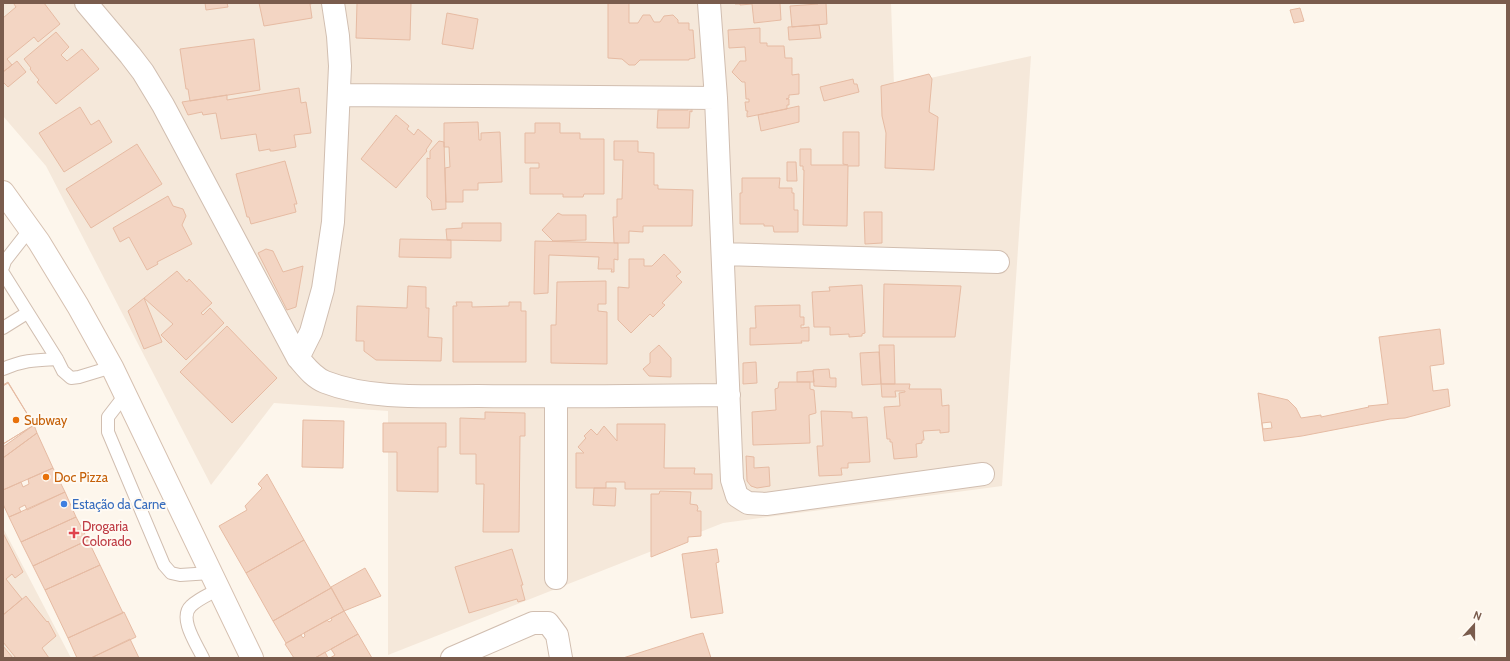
<svg xmlns="http://www.w3.org/2000/svg" width="1510" height="661" viewBox="0 0 1510 661" font-family="Cabin,sans-serif">
<style>
.residential{fill:#f5e8da}
.building{fill:#f3d5c3;stroke:#e6bba3;fill-rule:evenodd}
.lines{fill:none;stroke-linecap:round;stroke-linejoin:round}
.lane-casing{stroke:#d1beb0;stroke-width:14}
.street-casing{stroke:#d1beb0;stroke-width:24}
.secondary-casing{stroke:#d6c0b0;stroke-width:24}
.lane{stroke:#fff;stroke-width:12}
.street{stroke:#fff;stroke-width:22}
.secondary{stroke:#fff;stroke-width:22}
.food-dot{fill:#e8710a;stroke:#fffaf3;stroke-width:1.5}
.shop-dot{fill:#3f7fe0;stroke:#fffaf3;stroke-width:1.5}
.health-dot{fill:#e0444e;stroke:#fffaf3;stroke-width:1.5}
.labels{text-anchor:middle;dominant-baseline:central;stroke-width:4;stroke-linejoin:round;paint-order:stroke}
.food-label{font-size:13px;fill:#c56008;stroke:#fffaf3;text-anchor:start}
.shop-label{font-size:13px;fill:#366cbe;stroke:#fffaf3;text-anchor:start}
.health-label{font-size:13px;fill:#be3a42;stroke:#fffaf3;text-anchor:start}
</style>
<rect width="100%" height="100%" fill="#fdf6ec"/>
<path class="residential" d="M3,3H891L894,86L1031,56L1002,486L723,523L388,655V411L274,403L211,485L46,166L3,116Z
M3,528L71,658H3Z"/>
<path class="building" d="M15,3H44L60,24L38,42L34,37L7,59L12,65L3,72V18L16,7L14,4Z
M205,3H227L228,7L206,10Z
M259,3H315L310,4L312,18L264,26Z
M357,3H411L410,40L356,38Z
M608,3H629V23H638L643,15H650L654,22H660L664,16L673,15L678,20V23H689V30H693L695,58L689,59V60H640L635,65H629L622,59L608,58Z
M734,3H783H780L781,20L754,23L752,4L740,5V4H735Z
M818,3H826L827,24L792,27L790,6L818,4Z
M1300,8L1304,21L1294,23L1290,10Z
M447,13L478,19L473,49L442,44Z
M819,25L821,38L789,40L788,27Z
M760,28V43H767V46H784L785,58H792V75L799,74V94L789,95V98L786,99H789V105H787V109L747,117V113L748,111H746L745,102H749V99H746L745,82H742L732,72L740,61H746L745,47L729,48L728,30Z
M56,32L69,47L61,55L67,61L82,49L99,69L56,104L37,82L39,80L30,69L31,68L24,59Z
M254,39L260,90L190,101L188,89H186L180,49Z
M17,61L26,72L8,87L3,82V72Z
M929,74L932,79L929,112L938,117L934,170L885,168L886,133L882,116L881,86Z
M853,79L854,84H857L859,92L824,101L820,87Z
M299,88L301,103L306,102L311,133L294,135L296,147L273,151H270V149L259,151L256,134L221,139L216,113L203,115L202,112L188,115L182,102L227,95V100Z
M688,106H692V112L690,111L689,128H657L658,110H688Z
M799,106V122L761,131L758,115Z
M80,107L91,125L99,120L112,142L64,172L39,133Z
M396,115L409,126L407,129L414,135L418,129L432,141L426,150L427,151L396,188L361,159Z
M478,122L479,140H481V133L500,132L502,182L478,183V190H463V202H446L445,168L450,167L449,147H444V123Z
M535,123H560V133H580V139H604V194H584L583,197H563V194H530V168H539V163H525V133H535Z
M843,132H859V166H848L847,226L803,225L804,170H803V166H800V149H811V165H848L843,164Z
M439,141L444,142L446,209L432,210L431,201L427,197V158L430,159V151Z
M614,141H638V152L654,153V185H658V189L693,190L692,226H643V232L629,231V243H614L613,217H617V199H622L623,160H614Z
M137,144L162,184L91,228L66,189Z
M285,161L297,204H294L296,212L251,224L249,217H247L236,174Z
M787,162H796L797,181H787Z
M742,178H780L779,188H792V193H794V210H798V232H774L773,226H764V224H740V193H742Z
M168,196L173,206L183,209L186,216L182,225L192,244L157,262L158,264L147,270L129,237L120,242L113,228Z
M864,212H882V243L865,244Z
M558,213L562,215H586V240L553,241L542,230Z
M462,223H501V241L447,240L446,229L462,228Z
M400,239L451,240V258L399,257Z
M535,241L618,243V260L614,259V272H611L612,269H598L599,257L549,255L548,293L534,294Z
M266,249L273,251L283,272L303,266L296,307L287,310L258,253Z
M664,254L681,272L676,276L682,282L662,303L665,305L653,317L650,314L631,333L618,320V287L629,288V259H644V266H652Z
M177,271L187,282L189,279L212,303L201,313L203,315L210,308L224,323L186,360L161,335L173,324L144,298Z
M606,281V304H598V311L607,312V364L551,363V325H556L557,282Z
M884,284L961,286L955,337H883Z
M862,285L865,333L862,334V336L849,337V334L830,335V327H814L812,292L830,291L829,287Z
M408,286L426,287V308H429L428,337L442,338L441,361L376,360L364,351V341H356L357,306L407,308Z
M144,298L162,342L144,349L128,311Z
M456,302H472V307L509,306V302H521V311H526V362H453V306H457Z
M800,305V317H804V325H801V328L809,327V341H801L802,343L750,345V328H756L755,306Z
M227,326L277,378L232,423L180,372Z
M1440,329L1444,364L1430,366L1433,391L1448,389L1450,406L1405,418L1390,419L1302,436L1264,441L1258,393L1288,400L1296,408L1301,418L1321,415V417L1369,407L1368,406L1388,404L1379,337ZM1271,422L1272,428L1263,429L1262,423Z
M659,345L671,358V377L649,376L643,369L650,363V353Z
M879,345H894L895,384H881Z
M879,352L881,384L862,385L860,353Z
M756,362L757,383L743,384V363Z
M829,369L830,378H836V387L814,386L813,370Z
M813,371L814,382H797V372Z
M8,382L34,425L3,444V385Z
M779,382H810V389L814,390L816,413L809,415L810,443L753,445L752,412L776,410L775,389L778,388Z
M8,383L34,425L3,444V386Z
M881,384H910L909,389H941L942,406L949,405V432L940,433V430L923,431L924,440H922V443L916,444L917,457L894,459L892,442H890V439H887L884,407L900,406L899,393L905,392V391H895L896,397H882Z
M821,411L852,412V418L867,417L870,462L848,463V468H841L842,475L819,476L817,446H823Z
M485,412L525,413V436H520L519,532H483L484,484H476V454H460V418L485,419Z
M303,420L344,421L343,468L302,467Z
M383,423H446V447H438V492L397,491V452H383Z
M617,424H665L664,468H695L694,474H712V489H625V482H606V488H576V453H584L578,447L586,438L584,436L591,429L597,435L604,426L617,441Z
M34,425L37,433L3,458V447Z
M37,433L53,468L3,490V458Z
M746,456L754,457V468L769,467L770,486L757,488L751,486L747,481Z
M53,468L65,492L27,510L25,505L19,508L21,512L9,517L3,504V490L21,482L23,487L29,484L28,479Z
M267,474L304,540L246,573L219,526L247,510L245,506L262,488L258,484Z
M594,488H616L615,506L593,505Z
M660,491L691,492L690,504L697,505L698,508L697,511H701V536L688,537V542L651,557V494H659Z
M65,492L76,517L21,542L9,517Z
M76,517L88,540L33,566L21,542Z
M3,533L23,572L15,578L12,574L6,579L22,599L3,615Z
M88,540L100,565L45,590L33,566Z
M304,540L331,588L273,621L246,573Z
M512,549L523,585H521L525,600L518,602L517,599L469,613L455,567Z
M717,549L719,562L716,563L723,613L691,618L682,554Z
M100,565L123,613L68,638L45,590Z
M365,568L381,596L344,611L331,587Z
M331,588L344,611L286,643L273,621Z
M26,596L47,622L48,621L56,636L42,648L49,658H16L3,642V615Z
M344,611L358,634L315,658H294L285,644L301,635L303,638L305,636L304,633L327,620L329,622L332,620L331,618Z
M124,612L136,637L91,658H77L68,638Z
M703,633L711,658H623L695,635Z
M358,634L372,658H330L335,655L331,649Z
M130,639L139,658H91Z
M3,646L13,658H3Z
M325,652L328,658H315Z"/>
<g class="lines">
<g class="lane-casing">
<path id="lane" d="M3,267L5,261L30,229
M3,273L57,359L63,371L71,378L79,377L112,367
M3,328L27,313
M3,369C23,360 36,360 57,359
M125,395L108,417V432L164,565L171,573L180,575L211,573
M203,658C197,645 178,618 191,606C198,599 210,594 219,589"/>
</g>
<g class="street-casing">
<path id="street" d="M86,3L130,55L143,72L163,105L298,358C306,367 313,377 325,382C371,400 429,396 478,396C562,397 646,396 729,395
M709,3L716,98L732,480L737,496L748,503L766,504L983,474
M339,95L716,98
M723,254L998,262
M298,358L311,332L323,289L333,222L340,66L338,36L333,3
M556,397V578
M452,658L533,623H548L557,635L561,658"/>
</g>
<g class="secondary-casing">
<path id="secondary" d="M3,192L39,242L78,306L112,367L252,658"/>
</g>
<use href="#lane" class="lane"/>
<use href="#street" class="street"/>
<use href="#secondary" class="secondary"/>
</g>
<g class="food-dot">
<circle cx="16" cy="420" r="4"/>
<circle cx="46" cy="477" r="4"/>
</g>
<circle class="shop-dot" cx="64" cy="504" r="4"/>
<path class="health-dot" d="M72 527h4v4h4v4h-4v4h-4v-4h-4v-4h4z"/>
<g class="labels">
<g class="food-label">
<text x="24" y="420">Subway</text>
<text x="54" y="477">Doc Pizza</text>
</g>
<g class="shop-label">
<text x="72" y="504">Estação da Carne</text>
</g>
<g class="health-label">
<text x="82" y="526">Drogaria<tspan x="82" dy="15">Colorado</tspan></text>
</g>
</g>
<rect width="1510" height="661" fill="none" stroke="#7a5c4d" stroke-width="8"/>
<g transform="translate(1474 625) rotate(21)" stroke="#fffaf3" stroke-width="3" paint-order="stroke">
<path d="M0-3L7 15L0 10L-7 15Z" fill="#7a5c4d"/>
<text y="-6" font-size="11" font-weight="bold" text-anchor="middle" fill="#7a5c4d">N</text>
</g>
</svg>
